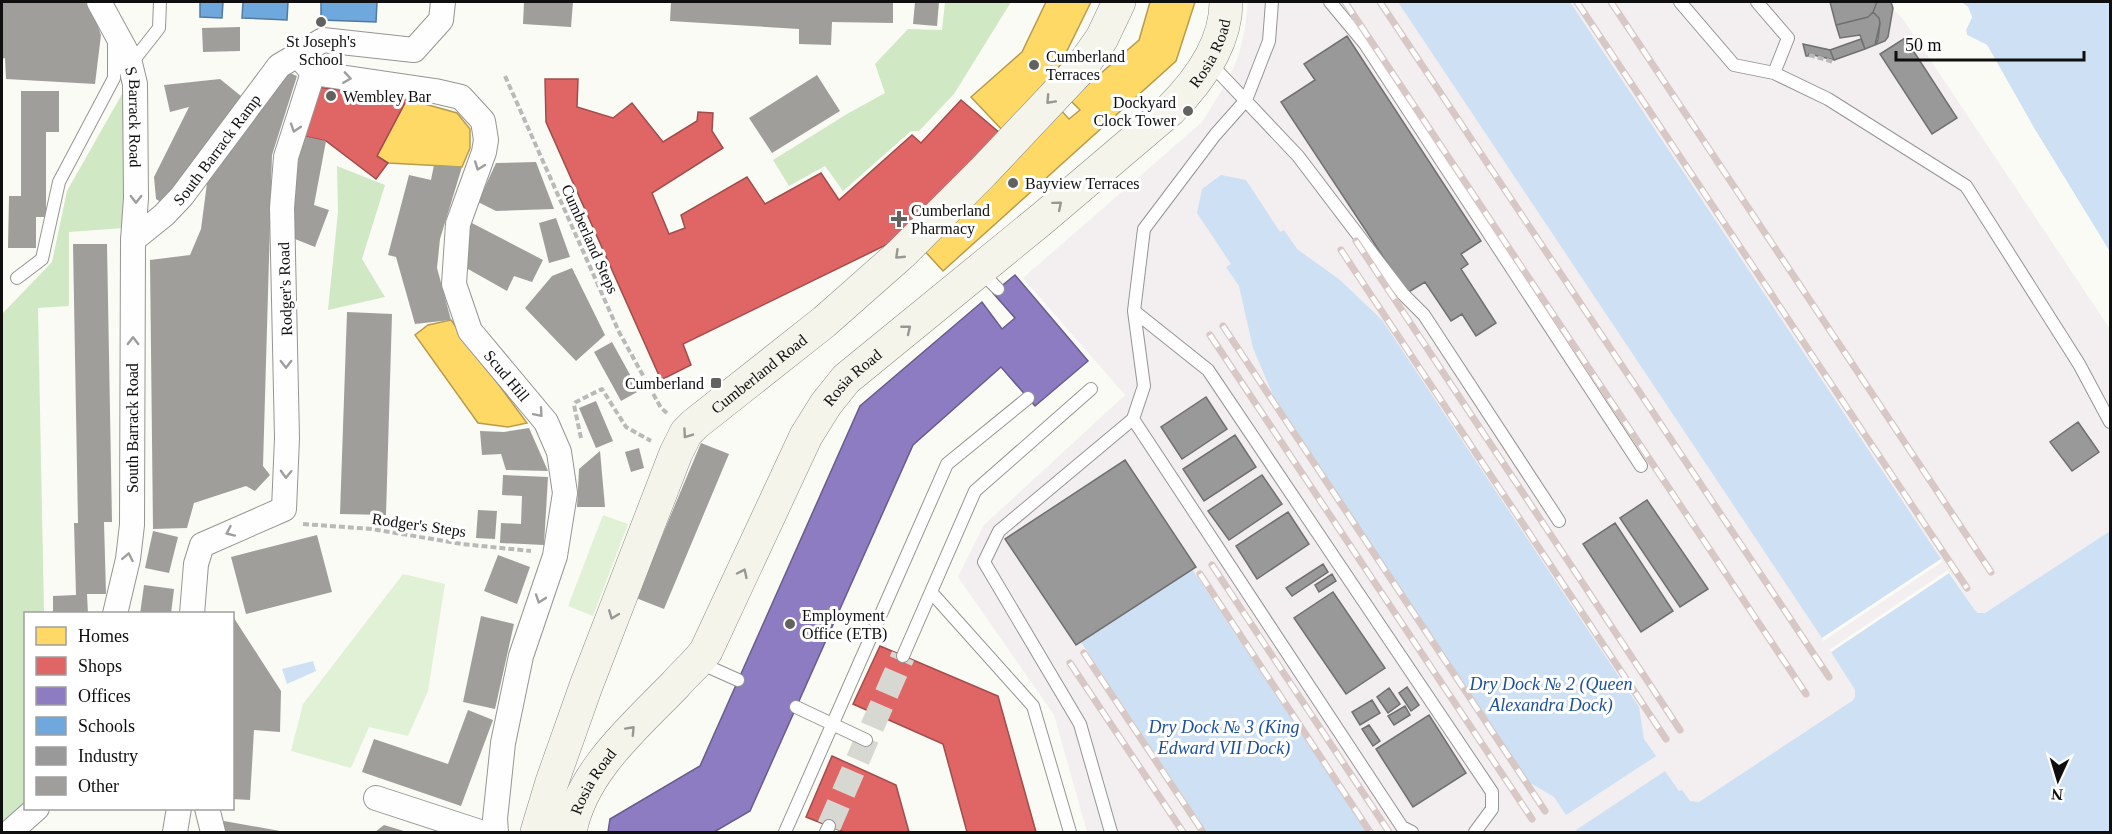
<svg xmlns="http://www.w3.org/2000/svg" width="2112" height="834" viewBox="0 0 2112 834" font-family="Georgia,serif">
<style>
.industrial{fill:#f3eef0}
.green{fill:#e1f1d6}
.forest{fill:#d0e8c4}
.water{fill:#cde0f4}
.pier{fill:#fbfbf5}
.homes{fill:#ffd966;stroke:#b79c4c;stroke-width:1.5}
.shops{fill:#e06666;stroke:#a14c4c;stroke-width:1.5}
.offices{fill:#8e7cc3;stroke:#685b8d;stroke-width:1.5}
.schools{fill:#6fa8dc;stroke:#527a9e;stroke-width:1.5}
.industry{fill:#999;stroke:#707070;stroke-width:1.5}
.building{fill:#9f9e9a}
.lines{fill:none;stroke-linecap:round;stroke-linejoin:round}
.minor-tunnel{stroke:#d8d8d2;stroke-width:24;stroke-dasharray:24 12;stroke-linecap:butt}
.service-casing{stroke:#959593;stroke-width:14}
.minor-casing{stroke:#959593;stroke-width:26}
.secondary-casing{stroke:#8c8c89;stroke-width:34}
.path{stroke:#b9b9b8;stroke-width:4;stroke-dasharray:6 3;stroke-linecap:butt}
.service{stroke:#fefefe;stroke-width:12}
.minor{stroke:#fefefe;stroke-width:24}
.secondary{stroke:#f4f4eb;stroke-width:33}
.rail-casing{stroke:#d7c8c5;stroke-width:7}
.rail{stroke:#fff;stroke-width:4.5;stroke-dasharray:14;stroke-linecap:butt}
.oneway{stroke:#9e9e9e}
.oneway2{stroke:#989893}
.poi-dot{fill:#626260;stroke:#fff;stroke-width:2}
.labels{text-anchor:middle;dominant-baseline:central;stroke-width:6;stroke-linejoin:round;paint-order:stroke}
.poi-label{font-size:16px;fill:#0f0f0f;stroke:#fff;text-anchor:start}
.street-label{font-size:16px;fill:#0f0f0f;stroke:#fff}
.water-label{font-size:18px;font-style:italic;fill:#1d509c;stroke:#fff}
</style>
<rect width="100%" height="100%" fill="#fbfbf5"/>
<path class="industrial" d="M1248,2H1891L1893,9L1903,19L2110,329V531L1985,613H1978L1974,609L1950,573L1831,652L1855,690V697L1852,701L1699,802L1690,801L1679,792L1665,771L1577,830L1578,832H1087L1054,715L958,577L984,525L1125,395L1023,278L1202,122L1227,82L1238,57L1245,29Z"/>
<path class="green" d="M603,515L628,524L593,616L568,606Z
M403,574L445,584L428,691L408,736L369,727L351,768L291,751L303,704Z"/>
<path class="forest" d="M945,2H1011L954,94L919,131H911L843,191L825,166L789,186L773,160L847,114L885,93L875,64L908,29L942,30Z
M126,87L124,228L69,232V306L38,308L44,613L26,614L25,804L2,825V314L52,262L67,191Z
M337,166L385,185L362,259L385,297L328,310L338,212Z"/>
<path class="water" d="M1398,2H1570L1941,559L1822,638Z
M1961,2H2110V252L2034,128L1987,45L1967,35L1966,30L1972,17L1968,7Z
M1221,175L1246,180L1280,232L1284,230L1297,249L1340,280L1382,320L1639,707L1644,739L1656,756L1566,815L1554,797L1527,781L1273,395L1253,348L1239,286L1226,267L1231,264L1197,213L1202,189Z
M2110,531V832H1578L1576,830L1665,771L1679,791L1682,790L1690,801L1699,802L1852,701L1855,697V690L1831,652L1949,573L1974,609L1978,613H1985Z
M1192,569L1367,832H1207L1081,642Z
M313,661L316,671L287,684L282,669Z"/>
<path class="pier" d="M1958,2H1961L1968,7L1972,17L1966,30L1967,35L1987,45L2034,128L2110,252V255L2032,130L1985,48L1964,37L1963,29L1969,17L1966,9Z
M1941,559L1942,562L1823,641L1822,638Z
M1948,570L1949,573L1831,652L1829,650Z"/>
<path class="homes" d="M1046,2H1091L1054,77L1004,132L971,97L1022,52Z
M1150,2H1195L1176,61L943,271L920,246L1060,109L1069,119L1080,110L1070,100L1139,40Z
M407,99L457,113L470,129V148L462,167L388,163L377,156Z
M451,320L527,423L508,427L478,423L415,335L428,325Z"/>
<path class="shops" d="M545,79H578L577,107L613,118L632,103L663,142L697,121L698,112L713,113L712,131L723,148L652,193L669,234L685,228L681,215L747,177L765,204L821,173L839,200L912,135L921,143L961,100L1001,134L888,244L683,344L691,365L661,380L546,122Z
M317,87L407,99L377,156L388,163L376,179L326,141L303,136Z
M880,646L998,696L1036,832H967L943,744L853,704Z
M832,756L896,785L909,832H844L806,817Z"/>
<path class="offices" d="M1015,275L1088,361L1035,406L1001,367L913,445L750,811L714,832H608L610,819L700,766L860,406L982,302L1002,329L1015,318L993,293Z"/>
<path class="schools" d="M200,2H223L222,18L200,17Z
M243,2H288L287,20L242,18Z
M321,2H377L376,22L321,20Z"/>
<path class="industry" d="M1830,2H1877L1873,12L1868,17L1836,25Z
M1877,2H1891L1893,8L1888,37L1885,41L1875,45L1878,40L1880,23L1879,18L1873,12Z
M1873,12L1879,18L1880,23L1875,45L1865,49L1860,35L1840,38L1836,25L1868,17Z
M1347,36L1481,241L1461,254L1468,264L1461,269L1496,323L1476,336L1462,314L1451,321L1425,282L1407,293L1281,102L1315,80L1304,64Z
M1905,38L1957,118L1932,134L1880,54Z
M1861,39L1865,49L1834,60L1830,50Z
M1803,44L1830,50L1834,60L1809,54V56H1806Z
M1206,397L1227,429L1182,459L1161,427Z
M2078,422L2099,452L2072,471L2050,442Z
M1235,435L1256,467L1204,501L1183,469Z
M1125,460L1196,567L1076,645L1005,539Z
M1262,475L1282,504L1229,540L1208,511Z
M1647,500L1708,589L1680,607L1620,518Z
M1288,512L1309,544L1257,579L1236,546Z
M1615,523L1673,611L1641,632L1583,544Z
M1323,564L1328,572L1292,596L1286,588Z
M1332,574L1336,581L1319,592L1315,585Z
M1333,592L1385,668L1346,694L1294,618Z
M1407,687L1419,705L1411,711L1399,693Z
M1389,688L1400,704L1388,713L1377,697Z
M1372,700L1380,713L1360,725L1352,712Z
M1405,706L1410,715L1394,725L1388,716Z
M1429,715L1466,773L1413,807L1376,749Z
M1369,725L1380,741L1373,746L1362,729Z"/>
<path class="building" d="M2,2H89L101,35L95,84L6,79L5,58L2,59Z
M524,2H573L571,27L523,24Z
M671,2H893V23L832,22L831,45L799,44V29L670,21Z
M915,2H939L937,26L913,24Z
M240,27V51L203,52L202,28Z
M285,71L297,76L272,155L263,466L270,475L255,491L246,486L194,503L187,528L153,529L150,260L190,255L201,229L207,183Z
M817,75L840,111L772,153L749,118Z
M220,79L241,96L164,204L156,199L154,177L189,107L170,112L164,85Z
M21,91H59V132H46V217H36V248H8L9,196H21Z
M303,136L326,141L314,205L329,210L315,247L290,237L291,201Z
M536,162L554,209L496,211L478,202L496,163Z
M434,165L462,167L440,239L437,268L451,320L415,324L396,257L388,255L409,175L431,180Z
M556,218L570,257L549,263L539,223Z
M470,222L543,260L532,282L514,276L507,291L468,269L465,237Z
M73,244H107L112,522H104L106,594H87L88,614H53V596L76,595L74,523H78Z
M572,268L605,335L576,361L525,308L552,276Z
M347,312L392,314L386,515L340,514Z
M612,342L639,391L621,401L594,352Z
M596,401L613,441L596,448L579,408Z
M529,428L548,471L506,470L501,454L482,455L480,431L504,432Z
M701,443L729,454L664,609L636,598Z
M639,448L644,468L631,472L625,452Z
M600,451L605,507H577L579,469Z
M503,475L548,477L544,545L500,543L501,523L521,524L522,496L502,495Z
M478,510L497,511L495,539L476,538Z
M153,531L178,537L169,573L145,568Z
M317,535L332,592L246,614L231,557Z
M498,555L530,567L517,604L484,591Z
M144,585L174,589L171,614H140Z
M232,615L281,691L280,732L254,730L250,800L232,799Z
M481,616L514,624L495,709L463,702Z
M468,710L493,720L461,806L362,772L374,739L448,764Z
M224,821L280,831V832H224Z
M384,825L407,832H375Z"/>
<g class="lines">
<path class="minor-tunnel" d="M829,826L903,656"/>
<g class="service-casing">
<path id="service" d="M1330,2L1365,44L1641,466
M1680,2L1734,65L1774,73L1828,99L1966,186L2079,364L2110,422
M1757,2L1788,38L1774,73
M1209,62L1298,156L1403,294L1424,315L1559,521
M130,65L159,28L160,2
M980,271L998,289
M17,278L42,259L59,182L114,78V38
M1134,311L1208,370L1492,792V809L1475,832
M1133,419L1402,827L1412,832
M931,592L1033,706L1070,832
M903,656L975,491L1091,389
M700,663L738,680
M796,707L866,740
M785,832L947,464L1028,398
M826,832L829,826
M1111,832L1080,724L984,562L999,531L1133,419L1144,386L1134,311L1144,229L1215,135L1246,100L1269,41L1272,2"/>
</g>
<g class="minor-casing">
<g id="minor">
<path id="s1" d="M99,2L128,55L135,84L136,198L133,240L132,525L128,559L115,614"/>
<path id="s2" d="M297,54L313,73L435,91L461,97L483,121L486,140L484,152L458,224L454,284L470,331L546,422L559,452L565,493L555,556L521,656L503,743L495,819L496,832"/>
<path id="s3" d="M133,240L164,215L182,196L279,66L323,40L414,50L441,20L443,2"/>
<path d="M192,614L196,564L202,545L284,509L287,438L282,208L286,157L313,73"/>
<path d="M376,798L480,832"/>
<path d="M207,808L213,832"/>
<path d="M10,832L37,808"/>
<path d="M175,832L179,808"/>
</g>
</g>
<g class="secondary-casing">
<g id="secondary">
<path id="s4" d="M537,832L552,782L586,686L676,453L686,433L695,424L824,322L901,254L983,172L1081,68L1102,38L1119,2"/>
<path id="s5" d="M570,832C581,772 634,727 675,685C685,673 697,664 706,651L806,436L826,404L846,379L1043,218L1170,110C1199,81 1226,44 1226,2"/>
</g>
</g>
<path class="path" d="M1809,55L1834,62
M505,76L619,332L661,408L667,413
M581,438L574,405L576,402L602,389L626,427L651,441
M303,524L372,529L462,544L531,551"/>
<use href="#service" class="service"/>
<use href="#minor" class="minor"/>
<use href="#secondary" class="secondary"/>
<g class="rail-casing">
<path id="rail" d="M1345,2L1806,694
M1380,2L1829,677
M1577,2L1967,588
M1611,2L1991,572
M1356,241L1680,730
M1341,250L1666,739
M1223,326L1545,811
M1210,335L1532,819
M1212,565L1389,832
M1200,574L1370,832
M1084,653L1203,832
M1070,663L1183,832"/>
</g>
<use href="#rail" class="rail"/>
</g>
<defs><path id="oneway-chevron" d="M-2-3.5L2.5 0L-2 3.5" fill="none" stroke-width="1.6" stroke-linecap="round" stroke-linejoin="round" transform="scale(1.5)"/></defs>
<g class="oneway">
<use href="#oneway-chevron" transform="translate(347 78) rotate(8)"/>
<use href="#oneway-chevron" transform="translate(295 128) rotate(108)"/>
<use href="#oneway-chevron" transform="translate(479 166) rotate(110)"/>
<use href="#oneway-chevron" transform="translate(136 199) rotate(91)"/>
<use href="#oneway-chevron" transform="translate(133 341) rotate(-90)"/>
<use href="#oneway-chevron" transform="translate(286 364) rotate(90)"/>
<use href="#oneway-chevron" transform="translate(539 413) rotate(49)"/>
<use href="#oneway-chevron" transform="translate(286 474) rotate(92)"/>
<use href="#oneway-chevron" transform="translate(230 532) rotate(156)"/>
<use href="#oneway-chevron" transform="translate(128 557) rotate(-79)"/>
<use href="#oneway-chevron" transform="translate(540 599) rotate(109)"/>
</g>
<g class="oneway2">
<use href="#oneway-chevron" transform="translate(1050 100) rotate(133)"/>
<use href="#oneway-chevron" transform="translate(1058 205) rotate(-40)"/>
<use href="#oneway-chevron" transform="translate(899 255) rotate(136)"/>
<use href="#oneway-chevron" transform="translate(907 329) rotate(-39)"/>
<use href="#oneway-chevron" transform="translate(687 434) rotate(125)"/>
<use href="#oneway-chevron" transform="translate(743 573) rotate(-65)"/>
<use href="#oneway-chevron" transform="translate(613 615) rotate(111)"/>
<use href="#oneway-chevron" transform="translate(631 730) rotate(-47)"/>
</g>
<g class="poi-dot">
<circle cx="321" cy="22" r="6"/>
<circle cx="1034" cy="65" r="6"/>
<circle cx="331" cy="96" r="6"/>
<circle cx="1188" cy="111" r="6"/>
<circle cx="1013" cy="183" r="6"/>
<path d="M896 210h6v6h6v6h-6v6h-6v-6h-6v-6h6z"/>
<rect x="710" y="377" width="12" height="12" rx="3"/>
<circle cx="790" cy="624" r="6"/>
</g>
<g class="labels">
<g class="poi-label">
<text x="321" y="41" text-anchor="middle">St Joseph's<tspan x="321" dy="18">School</tspan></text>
<text x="1046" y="56">Cumberland<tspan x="1046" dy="18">Terraces</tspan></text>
<text x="343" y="96">Wembley Bar</text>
<text x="1176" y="102" text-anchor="end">Dockyard<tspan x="1176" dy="18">Clock Tower</tspan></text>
<text x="1025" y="183">Bayview Terraces</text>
<text x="911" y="210">Cumberland<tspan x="911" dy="18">Pharmacy</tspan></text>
<text x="704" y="383" text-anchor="end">Cumberland</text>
<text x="802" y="615">Employment<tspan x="802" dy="18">Office (ETB)</tspan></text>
</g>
<g class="street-label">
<text stroke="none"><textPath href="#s5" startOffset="1028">Rosia Road</textPath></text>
<text stroke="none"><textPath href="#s1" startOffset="123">S Barrack Road</textPath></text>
<text stroke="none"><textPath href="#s3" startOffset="124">South Barrack Ramp</textPath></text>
<text transform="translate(590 239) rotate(66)">Cumberland Steps</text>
<text transform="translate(285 289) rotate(-92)">Rodger's Road</text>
<text stroke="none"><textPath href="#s4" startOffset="520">Cumberland Road</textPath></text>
<text stroke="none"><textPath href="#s2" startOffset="483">Scud Hill</textPath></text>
<text stroke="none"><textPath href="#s5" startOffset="542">Rosia Road</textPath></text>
<text transform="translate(132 428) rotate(-90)">South Barrack Road</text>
<text transform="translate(419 525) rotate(8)">Rodger's Steps</text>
<text stroke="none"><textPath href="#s5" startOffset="56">Rosia Road</textPath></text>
</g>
<g class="water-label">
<text x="1551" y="684">Dry Dock № 2 (Queen<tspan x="1551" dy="21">Alexandra Dock)</tspan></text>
<text x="1224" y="727">Dry Dock № 3 (King<tspan x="1224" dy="21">Edward VII Dock)</tspan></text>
</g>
</g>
<rect width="2112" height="834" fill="none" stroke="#0f0f0f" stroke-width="6"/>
<rect x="24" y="612" width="210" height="198" fill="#ffffff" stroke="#9f9f9f" stroke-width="1.5"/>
<rect x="36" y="627" width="30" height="18" fill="#ffd966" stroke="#9f9f9f" stroke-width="1.5"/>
<text x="78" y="642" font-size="18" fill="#0f0f0f">Homes</text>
<rect x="36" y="657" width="30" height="18" fill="#e06666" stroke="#9f9f9f" stroke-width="1.5"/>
<text x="78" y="672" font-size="18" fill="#0f0f0f">Shops</text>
<rect x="36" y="687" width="30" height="18" fill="#8e7cc3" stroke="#9f9f9f" stroke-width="1.5"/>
<text x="78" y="702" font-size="18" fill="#0f0f0f">Offices</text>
<rect x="36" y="717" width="30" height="18" fill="#6fa8dc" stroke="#9f9f9f" stroke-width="1.5"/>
<text x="78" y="732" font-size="18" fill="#0f0f0f">Schools</text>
<rect x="36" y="747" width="30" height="18" fill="#999999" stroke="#9f9f9f" stroke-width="1.5"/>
<text x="78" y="762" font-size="18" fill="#0f0f0f">Industry</text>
<rect x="36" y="777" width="30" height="18" fill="#9f9e9a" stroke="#9f9f9f" stroke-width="1.5"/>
<text x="78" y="792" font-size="18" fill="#0f0f0f">Other</text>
<g transform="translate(2058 780) rotate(184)" stroke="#ffffff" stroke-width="4.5" paint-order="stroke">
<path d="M0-4.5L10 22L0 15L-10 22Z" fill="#0f0f0f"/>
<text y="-9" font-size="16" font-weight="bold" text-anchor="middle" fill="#0f0f0f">N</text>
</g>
<path d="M1896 51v9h188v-9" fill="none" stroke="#0f0f0f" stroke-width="3"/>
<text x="1905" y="51" font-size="18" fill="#0f0f0f" stroke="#ffffff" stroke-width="4.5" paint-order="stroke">50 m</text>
</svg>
